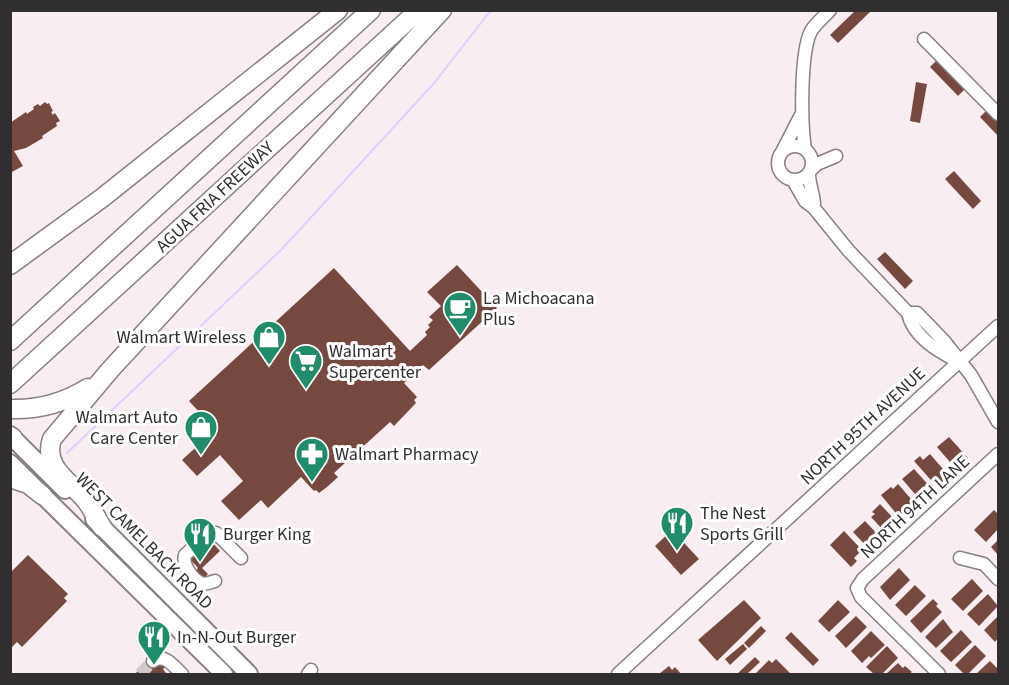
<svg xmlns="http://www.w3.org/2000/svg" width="1009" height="685" viewBox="0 0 1009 685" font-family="'Source Sans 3',sans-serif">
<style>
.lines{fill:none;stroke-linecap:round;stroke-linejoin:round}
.stream{stroke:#d9d1fe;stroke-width:2}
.building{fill:#75493f}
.minor-tunnel{stroke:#d0c8ca;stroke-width:12;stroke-dasharray:12 6;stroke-linecap:butt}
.minor-casing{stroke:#877f81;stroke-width:15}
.major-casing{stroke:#877f81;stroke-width:20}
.highway-casing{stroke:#877f81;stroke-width:21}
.minor{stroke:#fff;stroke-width:12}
.major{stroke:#fff;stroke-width:16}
.highway{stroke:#fff;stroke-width:18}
.labels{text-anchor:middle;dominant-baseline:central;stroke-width:6;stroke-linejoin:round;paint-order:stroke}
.street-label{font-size:18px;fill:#312e2f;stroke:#fefefe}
.poi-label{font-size:18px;fill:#312e2f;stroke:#fefefe;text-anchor:start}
</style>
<rect width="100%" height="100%" fill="#f8eef1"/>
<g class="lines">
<path class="stream" d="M67,453L281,250L435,82L491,10
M10,494L12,493"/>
</g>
<path class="building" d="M856,10H872L838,43L830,35Z
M938,59L966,88L958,96L930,67Z
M916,82L927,84L920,123L910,121Z
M45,102L47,104L49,103L53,111L51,112L53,115L55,113L60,121L56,123L57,126L42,136L43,138L26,148L14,151L23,166L10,173V123L26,112L27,114L34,109L33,107L38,104L40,106Z
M988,109L998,120V136L980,117Z
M954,171L981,201L973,209L945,179Z
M885,252L913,281L905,289L877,259Z
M457,265L497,308L429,370L423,365L404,383L417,397L414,400L416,403L394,426L390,422L334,473L338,477L327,487L319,493L316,490L314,491L301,477L268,508L261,500L239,520L221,501L243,481L220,455L197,476L182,460L205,439L202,435L212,426L189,401L334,268L410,351L427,335L425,332L430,327L428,325L433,320L429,317L441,306L427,292Z
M949,437L968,458L956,469L937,447Z
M930,454L949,476L937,487L914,461L920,456L923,460Z
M914,469L933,490L921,501L902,479Z
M898,484L918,507L912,513L909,509L899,517L881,495L891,487L893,489Z
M880,504L897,522L886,533L871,517L875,514L872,512Z
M994,510L998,514V529L986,542L974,530Z
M865,521L880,537L868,548L853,532Z
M672,530L699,559L681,575L655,546Z
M844,531L862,550L854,558L857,561L851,567L830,545Z
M209,539L220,551L202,568L208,574L202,580L194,572L198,568L189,558Z
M998,540V555L991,547Z
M28,555L68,594L64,598L67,601L22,647L17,642L10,649V573Z
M899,568L910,580L890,600L880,587Z
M972,579L983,591L963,611L951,599Z
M915,585L926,596L906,616L895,605Z
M988,594L998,606L979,626L967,614Z
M933,599L938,604L936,606L942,612L921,633L910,621Z
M744,600L761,618L717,661L698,640Z
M838,600L850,612L829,632L818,621Z
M856,616L867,627L846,648L835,636Z
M998,616V638L995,642L984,630Z
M943,619L953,632L936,648L925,637Z
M761,626L766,631L749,648L744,643Z
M961,630L972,642L951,662L940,651Z
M871,631L885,645L871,658L869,656L862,663L851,651Z
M791,632L819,660L813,666L785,638Z
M743,644L747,649L730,665L725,659Z
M975,645L986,656L968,674H964L955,665Z
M887,646L898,658L882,674H874L866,667Z
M755,657L760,662L747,674H737Z
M151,658L159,661L165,667L163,669L166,673L165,674H135Z
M776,659L791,674H755L769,660L772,663Z
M990,661L998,669V674H976Z
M898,663L903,668L905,666L912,672L909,674H886Z
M669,666L672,670L675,667L681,674H659Z"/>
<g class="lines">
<path class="minor-tunnel" d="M140,674L153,661"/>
<g class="minor-casing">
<path id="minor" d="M924,39L998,114
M778 163a17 17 0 1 1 34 0a17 17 0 1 1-34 0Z
M805,149C801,124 800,53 811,31C815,24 824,17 830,10
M783,150L801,115
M812,169L817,164L836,156
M809,174C809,186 815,196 814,208
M793,180L805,201L814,208L848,250L908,313C913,337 938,351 959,362
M908,313H917L944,341L971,375L998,422
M960,558L984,564L998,579
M215,581C211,582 205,585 201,583C192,579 182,564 185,555L208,534L216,533L241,558
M153,661C165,653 173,666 182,674
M308,674L311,670
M618,674L998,326
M939,674L861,597L857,588L863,579L998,454"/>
</g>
<g class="major-casing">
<path id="major" d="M10,435L65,490
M10,463L224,674
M94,519L249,674"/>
</g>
<g class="highway-casing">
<path id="highway" d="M10,265L102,198L338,10
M10,341L371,10
M10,384L419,10
M10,409C39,410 64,403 88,388
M10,436L13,438
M10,478L28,484L42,495
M102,527C97,519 93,510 87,502C72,482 42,468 52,439L110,370L442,10"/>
</g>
<use href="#minor" class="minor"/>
<use href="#major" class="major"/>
<use href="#highway" class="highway"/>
</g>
<defs>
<g id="cafe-pin" transform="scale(1.725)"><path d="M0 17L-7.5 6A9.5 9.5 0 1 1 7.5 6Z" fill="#208c6b" stroke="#fefefe"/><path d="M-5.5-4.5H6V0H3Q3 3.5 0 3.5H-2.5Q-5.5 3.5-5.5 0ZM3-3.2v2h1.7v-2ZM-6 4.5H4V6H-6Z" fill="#fff"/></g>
<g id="shop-pin" transform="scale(1.725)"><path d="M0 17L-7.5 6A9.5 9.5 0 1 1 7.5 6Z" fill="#208c6b" stroke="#fefefe"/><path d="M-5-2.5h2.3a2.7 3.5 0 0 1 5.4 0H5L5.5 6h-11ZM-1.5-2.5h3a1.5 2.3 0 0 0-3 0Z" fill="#fff"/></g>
<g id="supermarket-pin" transform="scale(1.725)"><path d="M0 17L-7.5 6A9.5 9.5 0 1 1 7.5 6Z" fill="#208c6b" stroke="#fefefe"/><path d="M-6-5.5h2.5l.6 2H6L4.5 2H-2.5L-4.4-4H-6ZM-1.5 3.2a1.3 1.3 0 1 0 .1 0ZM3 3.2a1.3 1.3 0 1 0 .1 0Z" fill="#fff"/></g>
<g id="pharmacy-pin" transform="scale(1.725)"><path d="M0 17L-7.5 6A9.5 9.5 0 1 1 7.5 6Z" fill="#208c6b" stroke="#fefefe"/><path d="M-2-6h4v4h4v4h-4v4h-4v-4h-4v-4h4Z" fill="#fff"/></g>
<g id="restaurant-pin" transform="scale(1.725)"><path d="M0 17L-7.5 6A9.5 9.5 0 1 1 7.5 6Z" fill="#208c6b" stroke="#fefefe"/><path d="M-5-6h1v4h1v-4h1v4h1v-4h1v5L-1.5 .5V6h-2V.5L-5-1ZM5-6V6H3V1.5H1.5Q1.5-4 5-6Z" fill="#fff"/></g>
</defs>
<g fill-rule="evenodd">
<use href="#cafe-pin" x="460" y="308"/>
<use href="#shop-pin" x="269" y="337"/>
<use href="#supermarket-pin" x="306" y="361"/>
<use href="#shop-pin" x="201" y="427"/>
<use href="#pharmacy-pin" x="312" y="454"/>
<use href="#restaurant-pin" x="677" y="523"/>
<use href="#restaurant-pin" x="200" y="534"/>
<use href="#restaurant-pin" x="154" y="637"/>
</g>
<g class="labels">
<g class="street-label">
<text transform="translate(215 197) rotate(-43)">AGUA FRIA FREEWAY</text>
<text transform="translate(863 426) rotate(-43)">NORTH 95TH AVENUE</text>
<text transform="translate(915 507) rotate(-43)">NORTH 94TH LANE</text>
<text transform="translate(144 541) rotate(45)">WEST CAMELBACK ROAD</text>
</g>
<g class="poi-label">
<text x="483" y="298">La Michoacana<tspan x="483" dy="21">Plus</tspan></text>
<text x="246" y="337" text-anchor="end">Walmart Wireless</text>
<text x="329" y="351">Walmart<tspan x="329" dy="21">Supercenter</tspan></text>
<text x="178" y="417" text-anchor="end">Walmart Auto<tspan x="178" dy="21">Care Center</tspan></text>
<text x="335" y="454">Walmart Pharmacy</text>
<text x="700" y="513">The Nest<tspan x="700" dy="21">Sports Grill</tspan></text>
<text x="223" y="534">Burger King</text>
<text x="177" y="637">In-N-Out Burger</text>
</g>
</g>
<rect width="1009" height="685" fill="none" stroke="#312e2f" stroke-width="24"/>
</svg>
